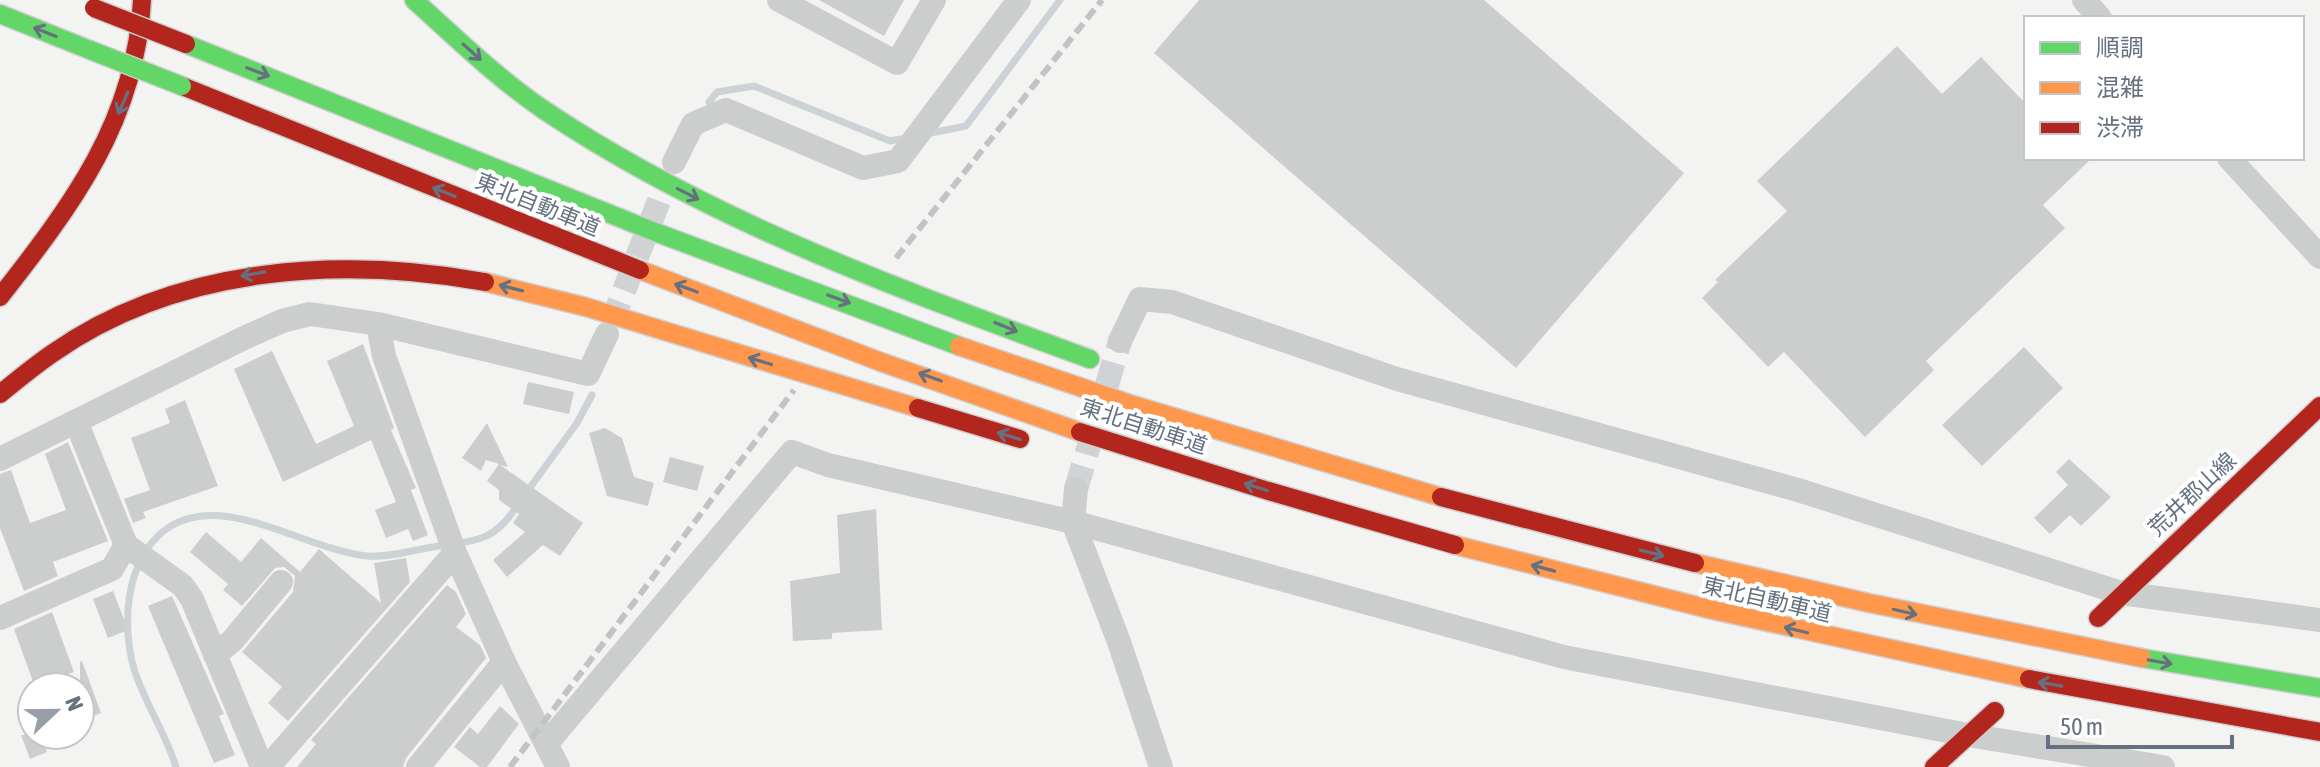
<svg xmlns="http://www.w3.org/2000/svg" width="2320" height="767" viewBox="0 0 2320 767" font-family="'Asap Condensed','Noto Sans JP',sans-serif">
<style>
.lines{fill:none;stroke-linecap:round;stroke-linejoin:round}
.stream{stroke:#ccd2d5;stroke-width:7}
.building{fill:#cccece}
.street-tunnel{stroke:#d0d2d6;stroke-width:24;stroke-dasharray:24 12;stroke-linecap:butt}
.fast-casing{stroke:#cfcfd0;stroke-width:21}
.slow-casing{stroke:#cfcfd0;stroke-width:21}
.jam-casing{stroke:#cfcfd0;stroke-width:21}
.street{stroke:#cccdcd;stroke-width:24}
.fast{stroke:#63d668;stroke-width:18}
.slow{stroke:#ff974d;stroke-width:18}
.jam{stroke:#b3261e;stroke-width:18}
.rail{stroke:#c2c3c3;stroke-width:6;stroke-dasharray:12 6;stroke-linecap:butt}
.fast-bridge-casing{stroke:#cfcfd0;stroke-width:21;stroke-linecap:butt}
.jam-bridge-casing{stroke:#cfcfd0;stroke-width:21;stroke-linecap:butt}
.fast-bridge{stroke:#63d668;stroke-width:18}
.jam-bridge{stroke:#b3261e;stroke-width:18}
.oneway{stroke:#657180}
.labels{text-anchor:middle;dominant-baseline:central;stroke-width:8;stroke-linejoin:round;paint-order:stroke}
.street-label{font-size:22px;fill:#657180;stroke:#fff}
</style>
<rect width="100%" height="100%" fill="#f3f3f2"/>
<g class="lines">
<path class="stream" d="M709,102L717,92L754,86L890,141L906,138
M926,134L966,126L1060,0
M526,493L577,423L592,395
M176,767C166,734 146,705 135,672C117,615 129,524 202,516C251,510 317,551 367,556C389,558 417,549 439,546C480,540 496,540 519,503"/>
</g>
<path class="building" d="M819,0H904L884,36Z
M1199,0H1484L1684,173L1516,368L1154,53Z
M1897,46L1942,94L1981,57L2026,104V158H2092L2043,205L2065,228L1926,361L1934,370L1865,437L1784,352L1768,367L1702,298L1718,282L1715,280L1787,211L1757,181Z
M363,344L394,428L391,430L416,488L411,490L428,535L413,541L408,529L386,538L375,510L396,502L371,440L283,482L234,369L272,351L316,444L354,426L327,361Z
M2024,347L2063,388L1982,466L1942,425Z
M528,382L574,392L569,414L523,404Z
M185,400L218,486L143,512L146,518L133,523L124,499L150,490L131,438L170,423L165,409Z
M487,423L508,467L500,465L583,523L560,556L543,545L507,577L493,560L525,532L513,523L519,514L499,500V490L487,481L499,464L486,460L481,471L462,458Z
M605,428L622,438L634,477L654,483L648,506L607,496L589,433Z
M68,442L108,541L53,562L58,576L24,591L0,528V474L11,470L30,523L66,510L45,454Z
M670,457L704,466L697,491L663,482Z
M2069,459L2111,497L2081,526L2070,515L2050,534L2034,518L2068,485L2056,472Z
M876,509L882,630L832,633V639L793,641L790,581L840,573L837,515Z
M206,532L241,562L261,538L300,572L319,549L381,603L374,563L406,558L410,582L288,721L268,703L282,687L242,652L293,592L295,576L284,567L275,568L242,606L223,590L228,584L190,552Z
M447,585L456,592L466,614L456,627L480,645L486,658L406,758L403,767H297L316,744L311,740Z
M113,591L128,630L108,638L93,599Z
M172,596L224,714L219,716L235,755L214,763L148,606Z
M52,612L74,672L35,687L14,629Z
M82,661L101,713L80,721V662Z
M500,706L519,724L487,767H480L454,747L470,727L478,734Z
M21,735H41L47,752L30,759Z"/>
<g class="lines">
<path class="street-tunnel" d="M611,324L669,175
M1076,489L1120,341"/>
<g class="fast-casing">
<path id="fast" d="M414,0C456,38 497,78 544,110C711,222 902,290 1090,359
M0,14L90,50
M186,44L655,232L959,346
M2142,658L2320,688"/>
</g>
<g class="slow-casing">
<path id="slow" d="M640,270L881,362L1080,432
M485,282L586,307L918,408
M959,346L1130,404L1441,497
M1455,545L1713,610L2029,679
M1695,563L1869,603L2142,658"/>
</g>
<g class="jam-casing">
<path id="jam" d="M182,86L640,270
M0,297C72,205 136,121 142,0
M0,394C17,380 34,366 53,353C177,266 340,256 485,282
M918,408L1020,439
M1080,432L1265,490L1455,545
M1441,497L1695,563
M2098,618L2320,406
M2029,679L2320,732
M1934,767L1995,711"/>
</g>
<path class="street" d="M779,0L897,63L934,0
M2084,0L2100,18
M2229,158L2320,257
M674,162L693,124L726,110L863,168L898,161L1019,0
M378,324L384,356L455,553L504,662L558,767
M1120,341L1140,299L1172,302L1397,379L1798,490L2121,593L2320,620
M77,424L126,545L183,586L192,599L262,767
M0,459L244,338L282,321L310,314L378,324L588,374L607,334
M1076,489L1073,522L1119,642L1161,767
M0,618L112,569L126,545
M215,655L232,641L281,582
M548,742L792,452L828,465L1073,522L1564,657L1968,735L2163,767
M268,767L455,553
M418,767L504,662"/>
<use href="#fast" class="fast"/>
<use href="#slow" class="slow"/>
<use href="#jam" class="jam"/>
<path class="rail" d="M896,258L1102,0
M510,767L794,390"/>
<g class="fast-bridge-casing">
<path id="fast-bridge" d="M90,50L182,86"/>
</g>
<g class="jam-bridge-casing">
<path id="jam-bridge" d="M94,8L186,44"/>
</g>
<use href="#fast-bridge" class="fast-bridge"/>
<use href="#jam-bridge" class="jam-bridge"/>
</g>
<defs><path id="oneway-shaft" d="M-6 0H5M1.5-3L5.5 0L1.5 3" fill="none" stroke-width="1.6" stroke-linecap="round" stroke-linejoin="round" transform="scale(2)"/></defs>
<g class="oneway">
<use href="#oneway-shaft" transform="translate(45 32) rotate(-158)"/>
<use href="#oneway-shaft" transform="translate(472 52) rotate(42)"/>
<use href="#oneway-shaft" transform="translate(258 72) rotate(21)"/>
<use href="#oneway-shaft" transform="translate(123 103) rotate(114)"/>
<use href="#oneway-shaft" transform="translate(444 192) rotate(-158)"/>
<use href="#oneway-shaft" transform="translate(688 194) rotate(27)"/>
<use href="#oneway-shaft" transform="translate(253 274) rotate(170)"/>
<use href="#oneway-shaft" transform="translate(511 288) rotate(-166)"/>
<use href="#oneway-shaft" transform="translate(686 288) rotate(-160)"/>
<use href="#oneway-shaft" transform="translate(839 299) rotate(20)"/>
<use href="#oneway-shaft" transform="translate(1006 327) rotate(22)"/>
<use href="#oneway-shaft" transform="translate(760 361) rotate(-163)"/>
<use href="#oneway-shaft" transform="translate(930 377) rotate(-160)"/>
<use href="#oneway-shaft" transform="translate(1009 436) rotate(-163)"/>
<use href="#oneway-shaft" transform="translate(1256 487) rotate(-163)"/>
<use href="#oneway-shaft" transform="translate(1652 553) rotate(14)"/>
<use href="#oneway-shaft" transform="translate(1543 568) rotate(-165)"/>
<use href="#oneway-shaft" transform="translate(1905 612) rotate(13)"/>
<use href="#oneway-shaft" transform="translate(1796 630) rotate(-167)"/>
<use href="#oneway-shaft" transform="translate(2160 662) rotate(10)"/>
<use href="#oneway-shaft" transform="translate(2050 684) rotate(-170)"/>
</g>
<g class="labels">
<g class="street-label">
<text transform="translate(538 204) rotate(22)">東北自動車道</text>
<text transform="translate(1144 426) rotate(18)">東北自動車道</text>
<text transform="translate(2192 494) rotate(-43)">荒井郡山線</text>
<text transform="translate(1767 599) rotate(13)">東北自動車道</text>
</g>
</g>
<rect x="2024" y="16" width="280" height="144" fill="#ffffff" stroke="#c1c6cc" stroke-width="2"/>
<rect x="2040" y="42" width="40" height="12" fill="#63d668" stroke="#c1c6cc" stroke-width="2"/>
<text x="2096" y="56" font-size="24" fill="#657180">順調</text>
<rect x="2040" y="82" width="40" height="12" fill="#ff974d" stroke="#c1c6cc" stroke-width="2"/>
<text x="2096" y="96" font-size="24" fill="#657180">混雑</text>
<rect x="2040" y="122" width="40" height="12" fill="#b3261e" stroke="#c1c6cc" stroke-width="2"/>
<text x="2096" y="136" font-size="24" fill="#657180">渋滞</text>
<g transform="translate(56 711) rotate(68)"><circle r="38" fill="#ffffff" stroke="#c1c6cc" stroke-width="2"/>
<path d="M0-6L14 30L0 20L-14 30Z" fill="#979ea8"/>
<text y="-12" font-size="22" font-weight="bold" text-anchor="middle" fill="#657180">N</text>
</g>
<path d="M2048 735v12h184v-12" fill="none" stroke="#657180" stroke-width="4"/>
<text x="2060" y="735" font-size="24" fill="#657180" stroke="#ffffff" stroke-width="6" paint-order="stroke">50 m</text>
</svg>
